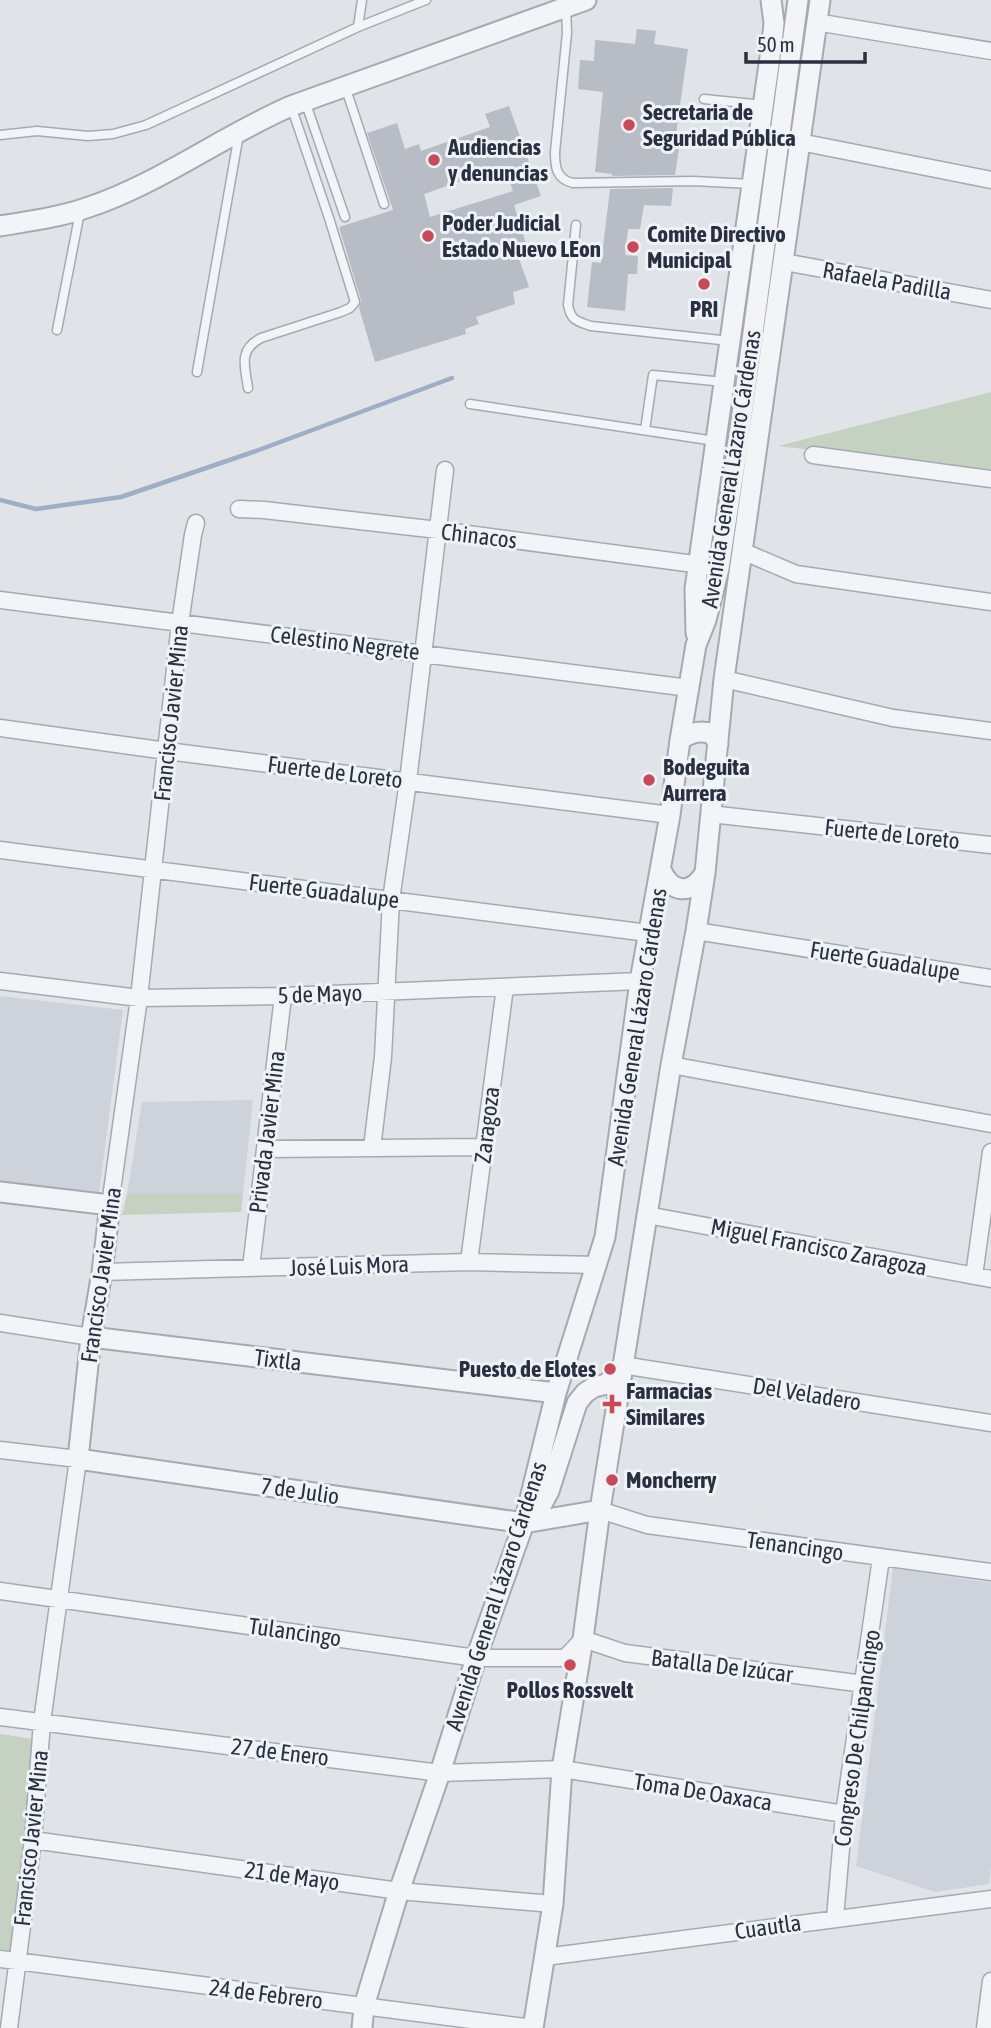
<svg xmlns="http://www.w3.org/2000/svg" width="991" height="2028" viewBox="0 0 991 2028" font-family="'Asap Condensed',sans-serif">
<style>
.built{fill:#ced2da}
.green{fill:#c5d2c1}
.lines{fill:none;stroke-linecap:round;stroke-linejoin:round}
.stream{stroke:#9cafc7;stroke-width:4.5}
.building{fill:#b7bcc5;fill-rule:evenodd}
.service-casing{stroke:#a5aab2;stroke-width:11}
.minor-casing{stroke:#a5aab2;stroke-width:19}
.tertiary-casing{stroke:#a5aab2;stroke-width:23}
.service{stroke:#f2f4f7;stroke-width:8}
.minor{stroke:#f2f4f7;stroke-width:16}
.tertiary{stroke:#f2f4f7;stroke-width:19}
.poi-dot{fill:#c94958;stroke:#eff2f6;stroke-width:2.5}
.labels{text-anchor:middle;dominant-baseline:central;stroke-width:6;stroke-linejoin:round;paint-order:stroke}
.poi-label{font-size:23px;font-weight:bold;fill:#29303f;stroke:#eff2f6;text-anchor:start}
.street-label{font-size:23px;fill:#29303f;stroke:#eff2f6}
</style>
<rect width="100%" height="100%" fill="#e0e3e8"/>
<path class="built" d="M0,996L123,1010L98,1200L0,1188Z
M253,1100L243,1194H127L142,1102Z
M893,1568L991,1583V1867L989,1884L935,1892L856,1866Z"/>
<path class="green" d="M991,392V471L778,446Z
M127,1194H243L241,1212L122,1215Z
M0,1734L38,1740L15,1951L0,1949Z"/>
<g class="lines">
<path class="stream" d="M0,500L36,509L121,497L256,451L452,378"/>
</g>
<path class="building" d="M637,29L656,31L654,44L688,49L675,141L680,142L675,175L612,176V174L595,172L603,92L578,89L580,60L594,61L595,40L635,44Z
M509,106L541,196L514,205L527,247L516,250L529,287L513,292L515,304L476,317L479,324L465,329L466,334L375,362L359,308L361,300L339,227L393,210L367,133L397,123L405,149L419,144L421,151L490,127L485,114ZM504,166L513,191L430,217L424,194Z
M673,188L671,206L644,205L640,229H628L625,255L638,256L637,274H628L625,311L587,307L592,262L601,263L610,189Z"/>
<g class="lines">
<g class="service-casing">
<path id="service" d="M566,7L567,33L555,152C555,167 556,179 573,183L693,181L751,184
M358,27L362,0
M345,86L384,204
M704,99L764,105
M305,101L345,217
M0,135L37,131L88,136L113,134L146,125L358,27L426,0
M576,225L568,305C571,321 577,321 591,326L730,341
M57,330L80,212
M197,372L239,134
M248,388C245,366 238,350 261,338L341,312L350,308L355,302L329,218L291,106
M470,404L715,441
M645,430L653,375L724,382"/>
</g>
<g class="minor-casing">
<path id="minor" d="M816,22L991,51
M800,142L991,180
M784,262L991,300
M813,455L991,479
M239,509L264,510L438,530L709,566
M742,551L796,574L991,602
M0,600L689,688
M724,679L893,718L991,731
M0,728L167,751L670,815
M710,814L991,845
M0,850L648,933
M696,931L991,978
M0,981L139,998L283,996L640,981
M671,1065L991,1124
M372,1148L383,1057L391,900L408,781L445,470
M265,1149L484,1147
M110,1205L139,998L180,623L193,535L196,523
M647,1215L991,1279
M469,1262L505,987
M251,1268L283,996
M102,1272L469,1262L596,1265
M974,1276L991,1152
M0,1323L91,1337
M622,1365L991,1423
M0,1450L78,1459L42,1722L33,1840L9,2028
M600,1510L647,1525L991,1572
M0,1591L476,1658H565L583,1639L625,1653L864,1684
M0,1717L440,1773L562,1769L844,1814
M33,1840L399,1891L553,1904
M835,1918L844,1814L881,1558
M545,1957L991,1899
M0,1959L533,2028
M985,2028L991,1981"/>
</g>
<g class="tertiary-casing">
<path id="tertiary" d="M0,226C30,221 61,217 89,207C160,183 222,136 291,106L586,0
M696,633L695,589L772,43L774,23L771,0
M680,740C691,732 701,730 713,734L718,744
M661,870C672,894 691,895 705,873
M0,1192L110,1205L102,1272L91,1337L78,1459L524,1523L600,1510
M91,1337L556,1393
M526,1521L542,1504L549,1491L577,1403L585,1393L594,1387L607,1384L622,1366
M362,2028L364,2006L399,1891L440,1773L476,1658L524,1523L556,1393L605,1237L640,981L670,815L680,740L696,645L706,620L719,568L738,444L798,0
M533,2028L553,1904L562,1769L583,1639L600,1510L671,1065L696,931L705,873L724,679L820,0"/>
</g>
<use href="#service" class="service"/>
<use href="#minor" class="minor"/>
<use href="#tertiary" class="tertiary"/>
</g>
<g class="poi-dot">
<circle cx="629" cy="125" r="7"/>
<circle cx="434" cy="160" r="7"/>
<circle cx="428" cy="236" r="7"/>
<circle cx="633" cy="247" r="7"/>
<circle cx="704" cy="284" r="7"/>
<circle cx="649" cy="780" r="7"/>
<circle cx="610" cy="1369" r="7"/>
<path d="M608.5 1393.5h7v7h7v7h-7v7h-7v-7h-7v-7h7z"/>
<circle cx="612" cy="1480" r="7"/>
<circle cx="570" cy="1665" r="7"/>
</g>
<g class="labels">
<g class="poi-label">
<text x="643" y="112">Secretaria de<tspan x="643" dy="26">Seguridad Pública</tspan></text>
<text x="448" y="147">Audiencias<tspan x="448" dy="26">y denuncias</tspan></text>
<text x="442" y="223">Poder Judicial<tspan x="442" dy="26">Estado Nuevo LEon</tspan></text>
<text x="647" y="234">Comite Directivo<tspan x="647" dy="26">Municipal</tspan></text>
<text x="704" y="309" text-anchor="middle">PRI</text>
<text x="663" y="767">Bodeguita<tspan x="663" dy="26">Aurrera</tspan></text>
<text x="596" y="1369" text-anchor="end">Puesto de Elotes</text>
<text x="626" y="1391">Farmacias<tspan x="626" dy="26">Similares</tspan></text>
<text x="626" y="1480">Moncherry</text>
<text x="570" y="1690" text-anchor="middle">Pollos Rossvelt</text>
</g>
<g class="street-label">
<text transform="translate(887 281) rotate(10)">Rafaela Padilla</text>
<text transform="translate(731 469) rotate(-81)">Avenida General Lázaro Cárdenas</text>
<text transform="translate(479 536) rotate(7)">Chinacos</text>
<text transform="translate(345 643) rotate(7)">Celestino Negrete</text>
<text transform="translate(171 713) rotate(-84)">Francisco Javier Mina</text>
<text transform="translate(335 772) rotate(7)">Fuerte de Loreto</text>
<text transform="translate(892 834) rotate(6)">Fuerte de Loreto</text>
<text transform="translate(324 891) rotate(7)">Fuerte Guadalupe</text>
<text transform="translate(885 961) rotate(9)">Fuerte Guadalupe</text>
<text transform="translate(320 994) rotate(-2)">5 de Mayo</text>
<text transform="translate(637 1027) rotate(-81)">Avenida General Lázaro Cárdenas</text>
<text transform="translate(487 1125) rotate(-83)">Zaragoza</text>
<text transform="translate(267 1132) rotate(-83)">Privada Javier Mina</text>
<text transform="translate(819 1247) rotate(11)">Miguel Francisco Zaragoza</text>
<text transform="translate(349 1266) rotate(-2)">José Luis Mora</text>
<text transform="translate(101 1275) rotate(-82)">Francisco Javier Mina</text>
<text transform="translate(278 1360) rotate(7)">Tixtla</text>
<text transform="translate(807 1394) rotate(9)">Del Veladero</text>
<text transform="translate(300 1491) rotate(8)">7 de Julio</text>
<text transform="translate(795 1546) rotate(8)">Tenancingo</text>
<text transform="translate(496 1596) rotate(-72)">Avenida General Lázaro Cárdenas</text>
<text transform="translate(295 1632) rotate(8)">Tulancingo</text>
<text transform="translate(722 1666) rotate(7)">Batalla De Izúcar</text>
<text transform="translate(857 1738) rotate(-82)">Congreso De Chilpancingo</text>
<text transform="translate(280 1752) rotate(7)">27 de Enero</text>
<text transform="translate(703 1792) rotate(9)">Toma De Oaxaca</text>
<text transform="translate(31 1838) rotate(-84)">Francisco Javier Mina</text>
<text transform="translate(292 1876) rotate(8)">21 de Mayo</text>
<text transform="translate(768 1927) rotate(-8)">Cuautla</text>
<text transform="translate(266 1994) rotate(7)">24 de Febrero</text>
</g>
</g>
<path d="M746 52v10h119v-10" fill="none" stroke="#29303f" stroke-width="3.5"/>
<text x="757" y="52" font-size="21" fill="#29303f" stroke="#eff2f6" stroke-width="5" paint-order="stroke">50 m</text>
</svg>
